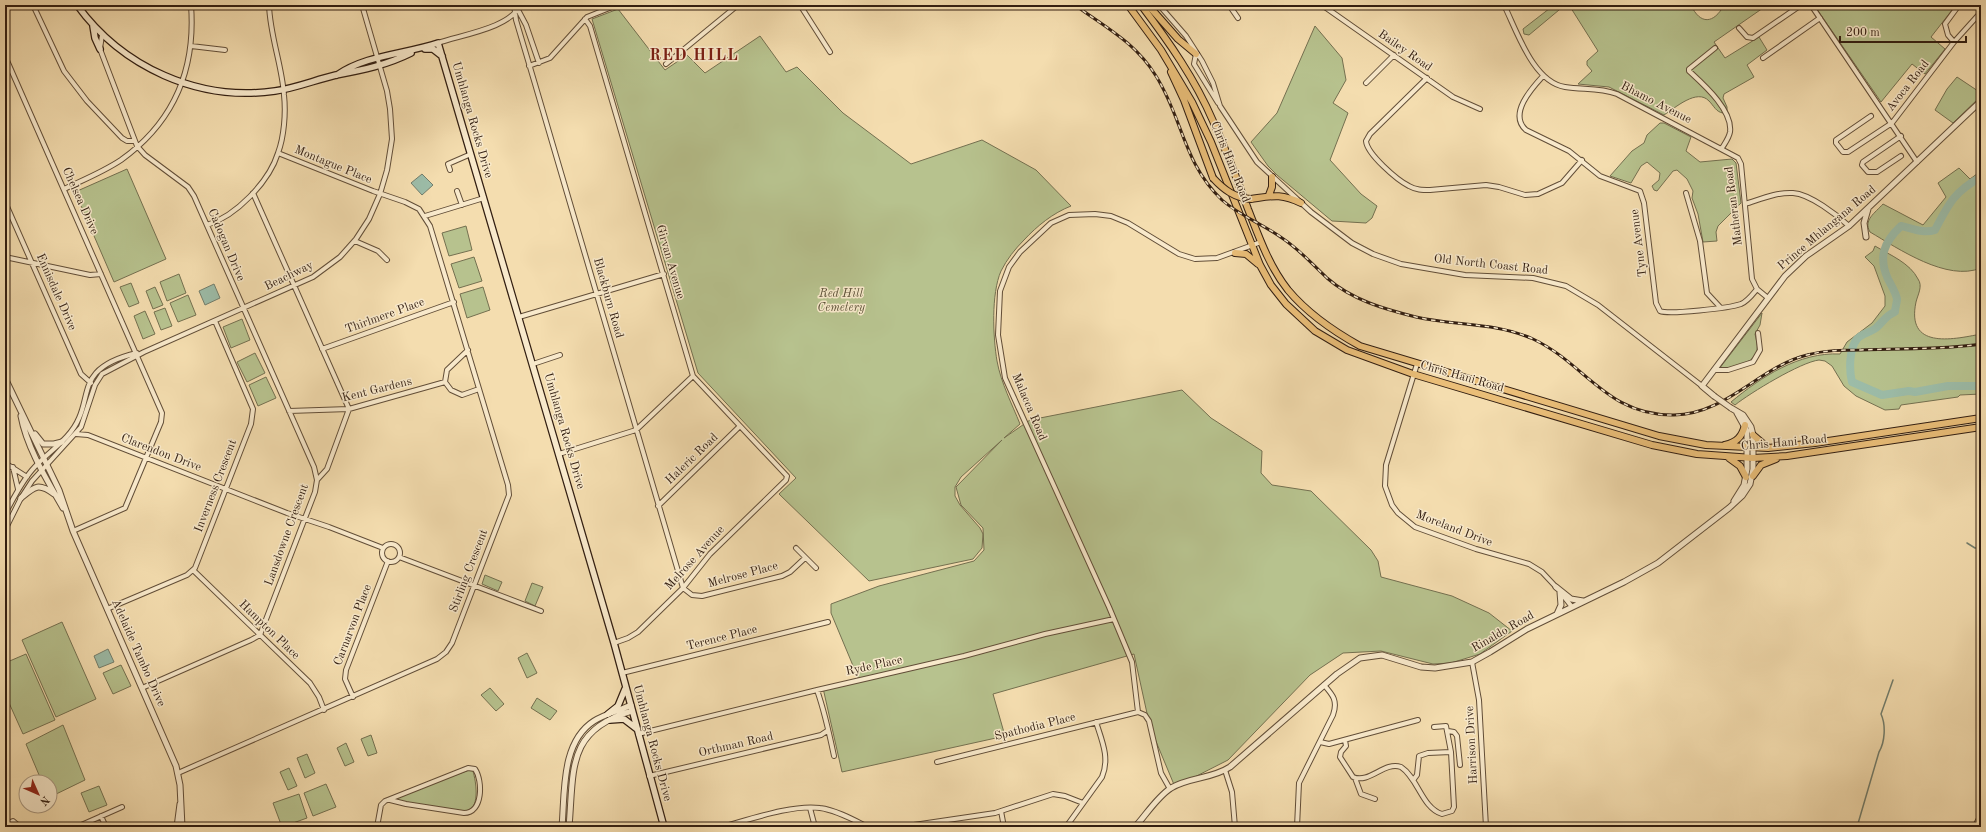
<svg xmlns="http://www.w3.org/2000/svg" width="1986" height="832" viewBox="0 0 1986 832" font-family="'Old Standard TT',serif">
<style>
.green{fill:#b7c28e;stroke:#747050}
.water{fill:#9cbca8;stroke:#727d6c}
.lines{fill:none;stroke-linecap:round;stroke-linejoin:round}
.stream{stroke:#727d6c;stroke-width:1.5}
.river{stroke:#9cbca8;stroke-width:8}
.minor-casing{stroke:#624e38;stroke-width:6}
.tertiary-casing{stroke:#624e38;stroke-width:7}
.secondary-casing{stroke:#321e11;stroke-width:8}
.primary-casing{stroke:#321e11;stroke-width:8}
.minor{stroke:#f8e9cb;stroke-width:4}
.tertiary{stroke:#f8e9cb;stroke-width:5}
.secondary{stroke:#f8e9cb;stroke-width:5.5}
.primary{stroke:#eabe78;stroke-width:6}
.rail-casing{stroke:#321e11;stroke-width:3}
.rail{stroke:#f8e9cb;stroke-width:1.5;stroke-dasharray:4.5;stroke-linecap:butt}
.tertiary-bridge-casing{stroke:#624e38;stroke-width:7;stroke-linecap:butt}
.primary-bridge-casing{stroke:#321e11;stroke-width:8;stroke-linecap:butt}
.tertiary-bridge{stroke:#f8e9cb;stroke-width:5}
.primary-bridge{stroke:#eabe78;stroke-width:6}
.labels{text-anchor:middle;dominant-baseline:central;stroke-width:3;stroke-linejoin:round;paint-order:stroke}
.street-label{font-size:12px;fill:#321e11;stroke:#f8e9cb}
.park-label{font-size:12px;font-style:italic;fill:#5a4f36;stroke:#f8e9cb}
.district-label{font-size:16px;font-weight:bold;letter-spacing:1px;fill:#7a1f14;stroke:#f8e9cb}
</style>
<rect width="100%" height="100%" fill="#f4ddaf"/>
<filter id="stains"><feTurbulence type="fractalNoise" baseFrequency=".005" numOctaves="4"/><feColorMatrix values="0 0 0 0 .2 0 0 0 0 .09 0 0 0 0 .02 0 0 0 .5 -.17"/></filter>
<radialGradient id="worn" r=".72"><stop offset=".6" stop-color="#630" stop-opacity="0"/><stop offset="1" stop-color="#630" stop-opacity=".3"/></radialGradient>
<path class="green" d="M1554,5H1565L1529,35L1524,34L1523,29Z
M1569,5H1691C1700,25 1714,24 1724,5H1762L1763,8L1714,42L1725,58L1759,37L1767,50L1747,65L1754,77L1724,94L1723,98L1727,107V111L1723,113C1716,112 1714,106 1709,101C1697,88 1675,108 1664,115L1609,87L1578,84L1592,71L1587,65V61L1598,51Z
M1814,5H1956L1931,37L1945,49L1925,74L1912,64L1881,102Z
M618,9L665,70L687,55L705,73L760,36L786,72L797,67L843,113L911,164L982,140L1036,170L1071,206C1053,213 1037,226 1024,240C1015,249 1007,259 1001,271C991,294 993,337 997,361C1001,383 1012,404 1020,424L1004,438L1030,420L1182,390L1211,418L1262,451L1261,473L1272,485L1311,491L1371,550L1378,561L1381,577L1452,596L1489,613L1512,631L1480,654L1451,663L1433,664L1381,651L1343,653L1310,675L1228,760L1175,787L1150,727L1134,654L993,694L1005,736L842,772L823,688L859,680L831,613V604L879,586L974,561L984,550L983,528L961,505L956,487L1002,440L961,477L955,487V496L960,505L980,528L983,534L982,548L973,559L869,581L779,494L796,478L698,373L592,19Z
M1315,26L1342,58L1346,80L1333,103L1348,113L1330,160L1361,194L1377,206L1372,218L1366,223L1332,221L1277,175L1268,166L1251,142L1277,113Z
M1957,77L1981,93V96L1953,123L1935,110L1947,89Z
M1660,123H1664L1691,137L1686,151L1700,162L1732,159L1736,163L1741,203L1718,226L1716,232L1717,241L1703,242L1698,214L1692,198L1693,191L1687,179L1677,170L1673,171L1657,191L1654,190L1652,186L1659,180L1660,173L1647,162L1641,166L1631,183L1610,176L1632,151L1644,143L1647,135Z
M1959,168L1970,179L1981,171V268C1947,282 1899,249 1870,232C1863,220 1875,213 1883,204L1923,225L1946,197L1938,183Z
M127,169L166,259L114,282L75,192Z
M466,226L472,250L449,256L442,233Z
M1875,246C1890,255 1910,263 1918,279C1923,286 1918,294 1916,302C1906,349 1951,340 1981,334V394L1960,395L1958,397L1901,405L1899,409L1885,410L1856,396L1844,386L1832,366L1825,361L1819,360C1801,362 1750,393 1735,405L1731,402C1761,377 1799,352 1840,354L1847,342L1872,323L1885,306V296L1874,266L1865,257L1873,251Z
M474,257L482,281L459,288L451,264Z
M179,274L186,293L167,301L160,282Z
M131,283L139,303L129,307L120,287Z
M155,287L163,305L153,309L146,291Z
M483,287L490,310L467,318L460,294Z
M188,295L196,315L178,322L170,303Z
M165,308L172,326L161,330L154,312Z
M145,311L155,334L143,339L134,316Z
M1762,313L1760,325L1755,334C1756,339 1758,345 1757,350C1755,364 1731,368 1719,369Z
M242,319L250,340L231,348L223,327Z
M255,353L265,373L247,382L237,362Z
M266,377L276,398L258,406L249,385Z
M485,575L502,582L498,591L482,584Z
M532,583L543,587L535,606L525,601Z
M62,622L96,699L56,717L22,640Z
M527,653L537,673L527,678L518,658Z
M26,654L55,720L23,734L5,694V663Z
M121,665L131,686L113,694L103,673Z
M490,688L504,704L496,711L481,695Z
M537,698L557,711L550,720L531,708Z
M63,725L85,780L50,797V782H42L26,744Z
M371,735L377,753L368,756L361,739Z
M346,743L354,762L345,766L337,748Z
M307,754L315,773L305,778L297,758Z
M289,768L297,786L288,790L280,772Z
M469,770L473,771C476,782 480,805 468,812L395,801V798Z
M326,784L336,807L313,816L304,793Z
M99,786L107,805L89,812L81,793Z
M299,794L307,818L282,827L273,803Z"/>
<path class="water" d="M422,174L433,185L422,195L411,183Z
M214,284L220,298L205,305L199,291Z
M108,649L114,662L99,668L94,656Z"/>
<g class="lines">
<path class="stream" d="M1967,543L1975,548H1981
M1857,827L1879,752C1885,742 1886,725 1881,714L1893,680"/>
<path class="river" d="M1981,177C1954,192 1949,203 1935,230C1923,234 1912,228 1901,226C1884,242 1878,257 1888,279C1891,285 1896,293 1897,299C1897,303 1895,308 1895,312C1886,315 1883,322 1876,328C1871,332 1861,334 1857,339C1849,349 1849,370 1852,382L1882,395L1909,391L1915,392L1948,386H1981"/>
<g class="minor-casing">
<path id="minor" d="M33,5L64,71L87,101L122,138L127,141H134
M514,5L516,20L535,84L683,588L692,595L702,596L782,576L790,572L805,558
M800,5L830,52
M1159,5L1186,36L1202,61L1213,83L1220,106L1257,162L1311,212L1352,243L1373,254L1401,264L1465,275L1533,278L1566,286L1598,305L1702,386
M1229,5L1238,18
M1322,5L1453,97L1480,109
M1504,5C1517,31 1533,82 1565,87C1583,90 1599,87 1617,94L1738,158L1741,164L1752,279L1757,289L1768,298
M1811,5L1917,162
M517,8L526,25L539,63
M585,19L590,26L693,376L787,476L786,480L710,554L683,588L638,632L628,638L614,643
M1739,28L1747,37L1753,38L1801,5
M102,35L100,49L137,146L145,155L188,187L194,196L314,467L317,480
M1954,42L1948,35L1945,24L1959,5
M438,43C460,35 511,28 520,5
M191,46L225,50
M1715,48L1689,69V71C1703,84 1733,110 1730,132C1729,138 1725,143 1722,148
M1196,54L1194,64L1218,103
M5,56L162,413L161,422L125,508L73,531
M1763,58L1820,18
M666,64L738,5
M529,66L550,58L587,17L617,5
M1543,76C1532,88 1508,114 1526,130L1569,151L1600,176L1640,191L1644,203L1656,303L1660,311C1668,315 1730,308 1741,304C1748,301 1752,295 1757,289
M1427,78L1370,134L1366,141C1367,154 1397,180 1409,186C1416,190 1422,190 1430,190L1486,185L1499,187L1525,195L1538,194L1562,183L1582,160
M1366,83L1394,55
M1871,116L1836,140V143L1843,152H1848L1892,123L1954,42L1981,12
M1901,136L1863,162L1862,165L1868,172H1877L1901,156
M450,170L448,164L471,154
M64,189C83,180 103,172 121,160C174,122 196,70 191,5
M457,191L462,205
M1686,193L1700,241L1707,293L1720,307
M5,202L81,374L91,383
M1745,204C1761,199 1777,192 1793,193C1810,194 1837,215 1849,226
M425,216L484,198
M207,225C236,216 269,182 278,153C284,137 286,113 284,95C282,65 270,36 269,5
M355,241L378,251L387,260
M5,257L90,275L101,274
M519,317L664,274
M322,349L454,302
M468,350L447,370L445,382L451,390L462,395L479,389
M533,364L560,355
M1417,364L1386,465L1385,486L1392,505L1398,513L1415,527L1476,549L1529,564L1542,572L1557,588
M1714,370H1728L1753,362L1760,350L1758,333
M289,411L349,409L445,382
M76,434L88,435L287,513L329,527L383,548
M559,454L636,430L693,376
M5,463L27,477
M13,467L18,489
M658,506L740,426
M5,514C13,499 21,483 32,470C47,452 70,440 79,418C86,403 85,385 96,373C106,362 124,356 137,353
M5,530L21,498L32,481L81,427L95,385L102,374L144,352L313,277L340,257L356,239L369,219L380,194L387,170L392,139L390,109L387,91L362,5
M382 553a9 9 0 1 1 18 0a9 9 0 1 1-18 0Z
M796,548L816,568
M399,557L541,611
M193,570L310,683L319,697L324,710
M1561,593L1572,607
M107,609L187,575L195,568L251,424L253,409L215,321
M1472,662L1479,700L1486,827
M622,673L828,622
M142,688L251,640L260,635L315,492L317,480L327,469L349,409L253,193
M817,690C825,713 829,732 834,756
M353,697L345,679L346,670L388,561
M1448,731L1454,732L1457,736L1460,765
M638,734L817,690L964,656L1045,634L1114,619
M1345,740L1346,746L1341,752L1340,757L1353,777C1370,784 1384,761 1401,767C1418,778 1422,808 1442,814L1452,811L1454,807L1451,752L1446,726L1434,727
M1320,742L1329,744L1418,720
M937,762L1138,712
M1225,770L1232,792L1235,827
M178,773L437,659L446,652L452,643L509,495L508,485L430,226L419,209L405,202L373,191L278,153
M649,776L821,735L827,731
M1355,778L1361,794L1375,799
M1414,779L1417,775L1419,756L1428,753L1451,752
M1170,789L1161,773L1149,721L1145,715L1138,712L1132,662L1109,607L1005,378L998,335L1000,291L1009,267L1020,252L1051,223L1069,215L1095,214L1111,216L1128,223L1179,254L1195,259L1217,258L1261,242
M810,808L815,827
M1001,811L1004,827
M101,816L106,827
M5,824L13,821L20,827
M79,826L122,807
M907,826L995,813L1053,794L1065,796L1083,803
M377,827L381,805L385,801L468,768L475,769C483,781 483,813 464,813L406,804L390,800
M721,827C748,820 793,804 820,808C836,810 854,820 868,827
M1066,827L1102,777C1110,758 1102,741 1096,722
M1297,827L1299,783L1333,715C1338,701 1333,695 1324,685"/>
</g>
<g class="tertiary-casing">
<path id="tertiary" d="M1866,237L1864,223L1868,209
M5,378L59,490L73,531L176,766L180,785L182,827
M1714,396L1702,386L1785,276L1806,256L1849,226L1981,101
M21,416C27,448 47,480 63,508
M35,434L43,444H54L62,442
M21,498C34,487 38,482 54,494
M1734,501L1744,485L1747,469V431L1737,413
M1556,587L1571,599L1583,601
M1557,614L1561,605L1560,592
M177,827L180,804
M562,827C565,792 561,742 594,721C605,714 619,711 631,705
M569,827C574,770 566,730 632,711
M1135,827C1146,815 1157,797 1171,788C1189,777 1212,779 1230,767L1337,674L1360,658L1382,655L1421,667L1435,668L1472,662L1490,652L1527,629L1624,582L1658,563L1729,508L1742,496L1750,484L1753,469V435L1751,427L1743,415L1731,408
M1975,827L1981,816"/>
</g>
<g class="secondary-casing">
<path id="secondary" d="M77,5C122,67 198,102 275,91C296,88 315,80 336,75C363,70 387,65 411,53
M93,26L95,38L100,49
M425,49H433L442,56
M337,75C366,55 405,54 438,43L614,643L664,827
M608,714L618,706L625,689
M610,720L624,719L637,729"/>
</g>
<g class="primary-casing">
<path id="primary" d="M1128,5L1161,50L1192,102L1211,142L1260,265L1271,285L1286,304L1315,331L1347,350L1413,374L1652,445L1697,454L1753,458L1787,456L1981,427
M1141,5C1169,42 1195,79 1213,121C1226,150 1237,179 1248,209C1259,237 1269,266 1288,290C1308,314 1333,331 1360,346L1659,436L1706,445L1768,448L1815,443L1981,418
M1148,5L1178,39L1196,54
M1171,72L1184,100L1213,178
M1269,195L1272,187V177
M1251,199C1272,196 1281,193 1301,203
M1235,253L1246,254L1258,264
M1753,435L1767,447
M1725,445C1737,442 1742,437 1745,425
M1729,458L1740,466L1746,477
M1753,476L1761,465L1776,459"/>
</g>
<use href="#minor" class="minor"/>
<use href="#tertiary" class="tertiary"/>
<use href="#secondary" class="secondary"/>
<use href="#primary" class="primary"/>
<g class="rail-casing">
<path id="rail" d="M1075,5C1106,28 1135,42 1156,76C1183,119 1183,163 1222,200C1240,216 1263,224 1282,238C1299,249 1312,264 1327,278C1352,300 1384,309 1416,317C1455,326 1495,322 1533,339C1586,364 1607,416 1674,415C1727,414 1759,367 1807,355C1825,350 1843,350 1861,350C1901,348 1942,350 1981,344"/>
</g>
<use href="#rail" class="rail"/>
<g class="tertiary-bridge-casing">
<path id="tertiary-bridge" d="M1714,396L1731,408"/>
</g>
<g class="primary-bridge-casing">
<path id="primary-bridge" d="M1213,178C1224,190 1235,198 1251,199"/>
</g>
<use href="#tertiary-bridge" class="tertiary-bridge"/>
<use href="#primary-bridge" class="primary-bridge"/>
</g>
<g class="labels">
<g class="street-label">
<text transform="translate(1405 51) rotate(35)">Bailey Road</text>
<text transform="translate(1908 86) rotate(-52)">Avoca Road</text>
<text transform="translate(1656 103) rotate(27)">Bhamo Avenue</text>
<text transform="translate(472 120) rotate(74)">Umhlanga Rocks Drive</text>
<text transform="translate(1230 162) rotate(68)">Chris Hani Road</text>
<text transform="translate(333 165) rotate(22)">Montague Place</text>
<text transform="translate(80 201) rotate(66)">Chelsea Drive</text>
<text transform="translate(1734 206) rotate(-97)">Matheran Road</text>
<text transform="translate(1827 228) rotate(-40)">Prince Mhlangana Road</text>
<text transform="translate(1639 243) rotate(-97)">Tyne Avenue</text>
<text transform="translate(226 245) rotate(67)">Cadogan Drive</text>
<text transform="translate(670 262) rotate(74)">Girvan Avenue</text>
<text transform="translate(1491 265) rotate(6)">Old North Coast Road</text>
<text transform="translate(289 276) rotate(-26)">Beachway</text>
<text transform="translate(56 292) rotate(66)">Ennisdale Drive</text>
<text transform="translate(608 298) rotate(74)">Blackburn Road</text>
<text transform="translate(385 316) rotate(-20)">Thirlmere Place</text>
<text transform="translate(1462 377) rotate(16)">Chris Hani Road</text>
<text transform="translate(377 390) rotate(-14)">Kent Gardens</text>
<text transform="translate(1029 407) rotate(67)">Malacca Road</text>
<text transform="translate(564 431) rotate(74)">Umhlanga Rocks Drive</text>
<text transform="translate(1784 443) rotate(-5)">Chris Hani Road</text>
<text transform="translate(161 453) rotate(21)">Clarendon Drive</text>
<text transform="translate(692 459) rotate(-44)">Haleric Road</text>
<text transform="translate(216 486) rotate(-69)">Inverness Crescent</text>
<text transform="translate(1454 529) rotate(21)">Moreland Drive</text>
<text transform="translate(287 535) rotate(-70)">Lansdowne Crescent</text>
<text transform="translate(695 558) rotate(-48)">Melrose Avenue</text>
<text transform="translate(469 571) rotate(-69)">Stirling Crescent</text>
<text transform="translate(743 575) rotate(-15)">Melrose Place</text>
<text transform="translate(353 625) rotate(-69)">Carnarvon Place</text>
<text transform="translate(269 630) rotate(44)">Hampton Place</text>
<text transform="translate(1503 632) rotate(-30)">Rinaldo Road</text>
<text transform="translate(722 638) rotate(-14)">Terence Place</text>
<text transform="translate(138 653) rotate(66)">Adelaide Tambo Drive</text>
<text transform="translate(874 666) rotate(-12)">Ryde Place</text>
<text transform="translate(1035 727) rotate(-14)">Spathodia Place</text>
<text transform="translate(652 743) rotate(75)">Umhlanga Rocks Drive</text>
<text transform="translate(736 745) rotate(-13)">Orthman Road</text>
<text transform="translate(1472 745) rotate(-93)">Harrison Drive</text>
</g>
<g class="park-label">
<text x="841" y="294">Red Hill<tspan x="841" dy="14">Cemetery</tspan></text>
</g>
<g class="district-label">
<text x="694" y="56">RED HILL</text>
</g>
</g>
<rect width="1986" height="832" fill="none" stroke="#f4ddaf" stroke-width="20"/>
<rect x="6" y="6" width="1974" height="820" fill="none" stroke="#321e11" stroke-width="2"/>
<rect x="10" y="10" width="1966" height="812" fill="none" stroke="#321e11"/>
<g transform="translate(38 794) rotate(135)"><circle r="19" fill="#f8e9cb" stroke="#a99881"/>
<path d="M0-3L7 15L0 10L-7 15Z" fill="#8f2418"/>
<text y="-6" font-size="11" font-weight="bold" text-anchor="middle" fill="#321e11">N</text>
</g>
<path d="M1840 36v6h126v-6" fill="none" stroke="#321e11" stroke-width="2"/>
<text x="1846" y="36" font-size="12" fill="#321e11" stroke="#f8e9cb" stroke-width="3" paint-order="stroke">200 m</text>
<rect width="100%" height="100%" filter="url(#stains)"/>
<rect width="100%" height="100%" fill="url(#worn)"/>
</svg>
